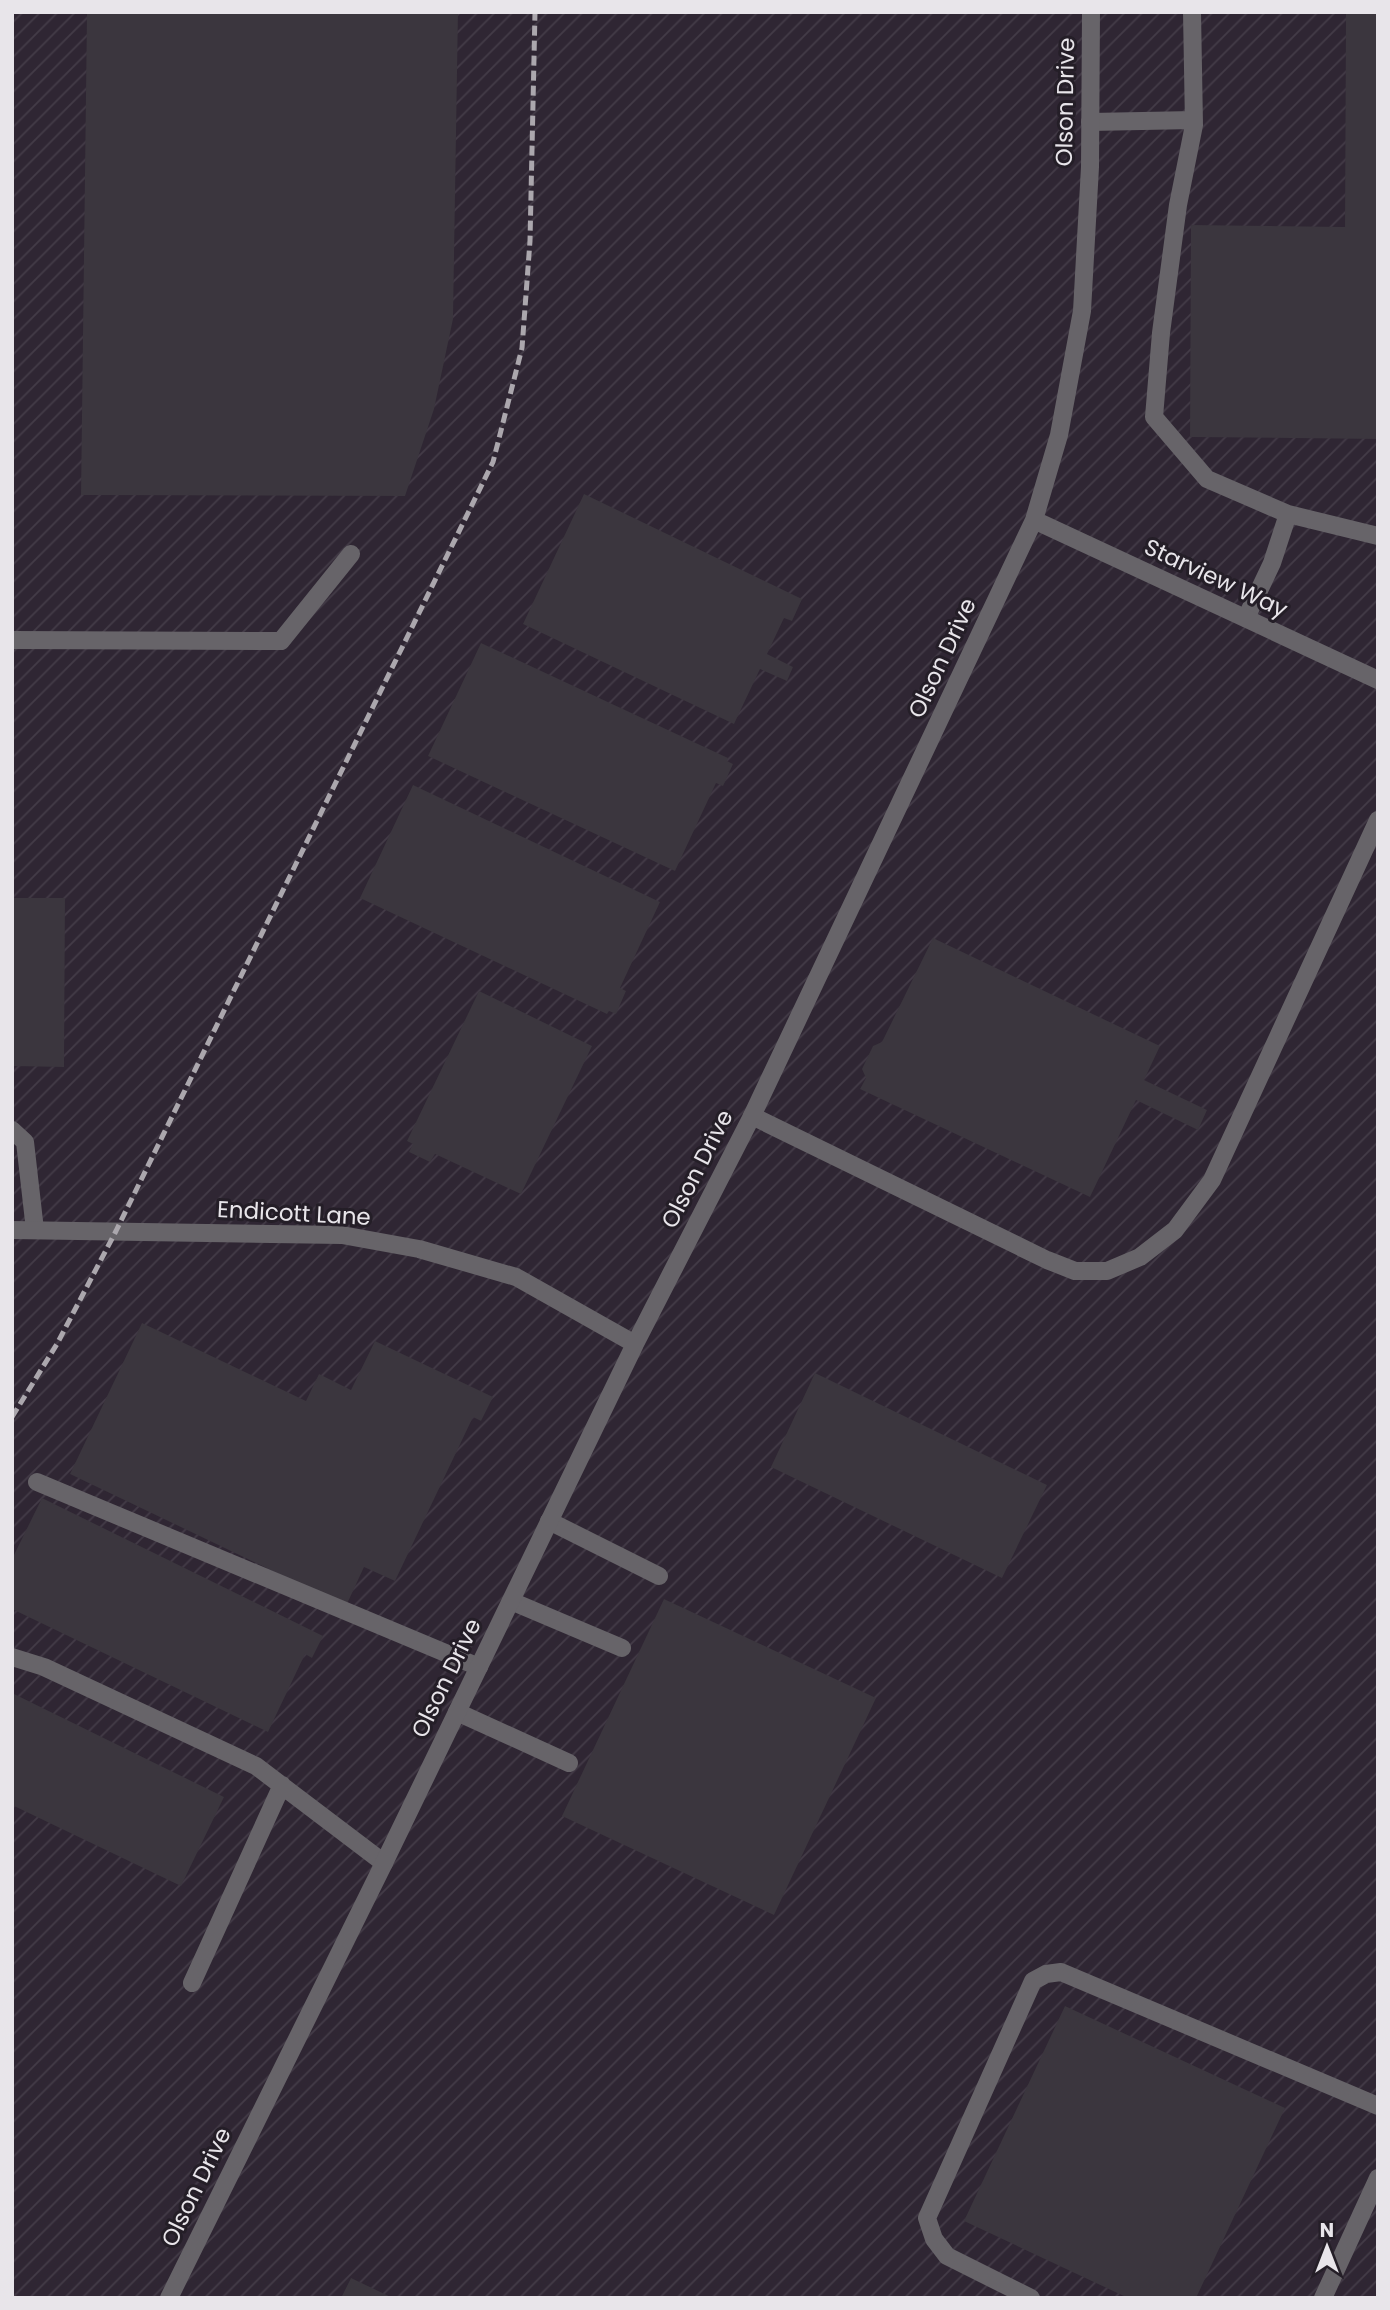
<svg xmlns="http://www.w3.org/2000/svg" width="1390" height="2310" viewBox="0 0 1390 2310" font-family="Poppins,sans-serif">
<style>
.industrial{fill:url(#industrial-furrows)}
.building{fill:#3b363e}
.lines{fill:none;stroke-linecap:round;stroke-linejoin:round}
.lane{stroke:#676469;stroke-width:18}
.street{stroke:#676469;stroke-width:18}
.rail{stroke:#aba7ad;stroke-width:5;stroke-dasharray:10 5;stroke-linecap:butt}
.labels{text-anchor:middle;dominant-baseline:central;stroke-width:6;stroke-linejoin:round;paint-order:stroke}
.street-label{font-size:23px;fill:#e8e5ea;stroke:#241e27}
</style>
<defs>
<pattern id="industrial-furrows" width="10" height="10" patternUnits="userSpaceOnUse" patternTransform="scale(1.75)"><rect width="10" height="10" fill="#2f2633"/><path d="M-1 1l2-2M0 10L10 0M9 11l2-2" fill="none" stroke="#433b47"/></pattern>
</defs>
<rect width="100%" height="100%" fill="#241e27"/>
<path class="industrial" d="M12,12H1378V2298H12Z"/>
<path class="building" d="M87,12H458L453,319L434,409L405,496L81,495Z
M1346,12H1378V439L1190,437L1191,225L1345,227Z
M584,494L802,599L792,621L784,618L767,654L793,667L787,681L760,669L734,724L523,624Z
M481,643L728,758L727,761L733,764L723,786L716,783L675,871L428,756Z
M413,785L660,902L620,988L626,991L616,1014L609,1011L607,1014L360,898Z
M12,898H65L64,1067L12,1066Z
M933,938L1160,1046L1144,1080L1207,1110L1198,1130L1136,1100L1090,1197L860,1089L866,1078L862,1069L873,1046L882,1042Z
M479,991L592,1046L521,1194L435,1154L430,1162L409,1152L413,1144L407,1141Z
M142,1323L306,1401L319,1374L351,1390L375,1341L493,1397L481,1421L473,1417L395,1581L364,1567L346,1606L70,1474Z
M815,1373L1047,1485L1002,1578L771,1467Z
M42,1498L323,1636L312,1658L305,1654L268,1732L12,1609V1559Z
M664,1599L876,1698L774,1915L562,1816Z
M12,1693L224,1797L181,1886L12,1805Z
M1065,2006L1285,2108L1196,2298H1128L964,2221Z
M351,2278L393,2298H341Z"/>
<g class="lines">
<path class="lane" d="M1192,12L1194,125L1178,205L1161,333L1154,417L1207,479L1288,514L1378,536
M1090,122L1194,120
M1246,618L1272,563L1288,514
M12,640L281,641L351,554
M752,1116L1047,1260L1075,1271H1107L1140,1257L1175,1230L1212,1180L1378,820
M12,1130L25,1142L35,1230
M37,1482L479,1667
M549,1521L659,1576
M511,1601L622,1648
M12,1657L44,1667L256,1766L384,1863
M457,1712L569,1763
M192,1983L282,1785
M1031,2298L947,2256L934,2239L927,2218L1033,1981L1046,1974L1061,1972L1378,2106
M1323,2298L1378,2178"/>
<path class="street" d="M1034,520L1378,680
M12,1230L342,1235L419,1249L516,1277L635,1344
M169,2298L384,1863L635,1344L752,1116L1034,520L1059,435L1082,311L1090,167L1091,12"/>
<path class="rail" d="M12,1417L57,1344L116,1231L493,462L522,348L530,241L535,12"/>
</g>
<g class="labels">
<g class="street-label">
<text transform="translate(1065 102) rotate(-89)">Olson Drive</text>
<text transform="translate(1216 578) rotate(25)">Starview Way</text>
<text transform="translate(942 658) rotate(-65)">Olson Drive</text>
<text transform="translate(697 1169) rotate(-63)">Olson Drive</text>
<text transform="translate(294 1213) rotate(3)">Endicott Lane</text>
<text transform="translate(446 1678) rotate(-64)">Olson Drive</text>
<text transform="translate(196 2187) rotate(-64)">Olson Drive</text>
</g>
</g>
<rect width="1390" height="2310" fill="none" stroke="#e8e5ea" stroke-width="28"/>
<g transform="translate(1327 2247)" stroke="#241e27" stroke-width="5" paint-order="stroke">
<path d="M0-5L12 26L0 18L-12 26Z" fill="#e8e5ea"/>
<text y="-10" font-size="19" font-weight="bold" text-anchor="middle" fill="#e8e5ea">N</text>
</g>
</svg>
